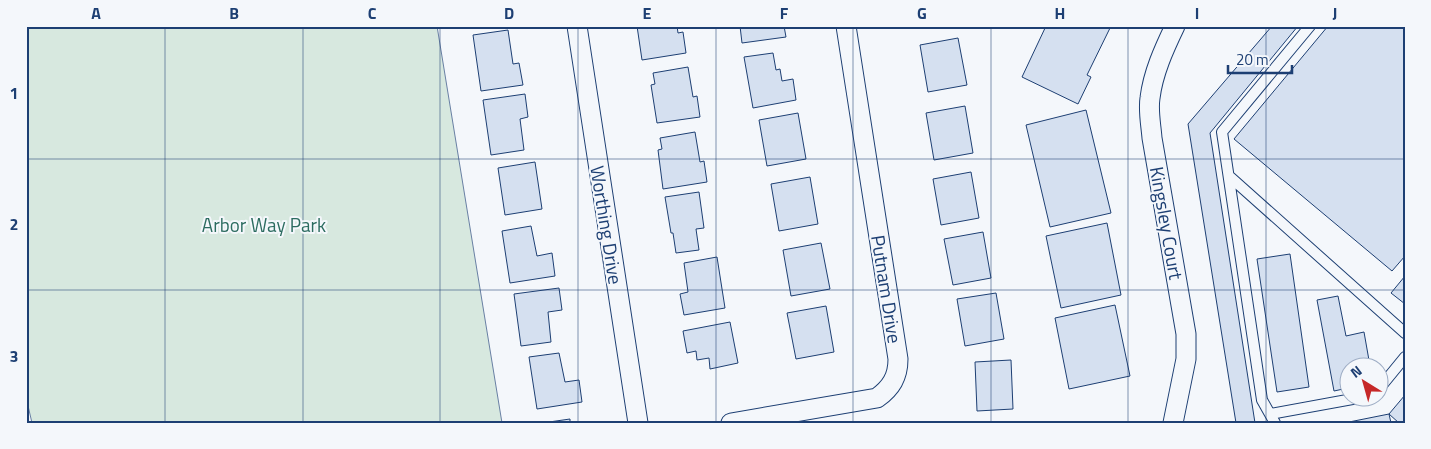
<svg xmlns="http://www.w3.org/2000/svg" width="1431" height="449" viewBox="0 0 1431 449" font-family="'Titillium Web',sans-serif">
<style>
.green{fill:#d7e8df;stroke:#687fa3}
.building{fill:#d5e0f0;stroke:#1d3f73}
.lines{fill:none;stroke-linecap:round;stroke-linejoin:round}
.service-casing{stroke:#1d3f73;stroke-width:12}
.minor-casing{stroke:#1d3f73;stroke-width:21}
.service{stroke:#f4f7fb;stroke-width:10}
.minor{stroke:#f4f7fb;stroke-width:19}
.grid{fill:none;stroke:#1d3f73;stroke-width:1;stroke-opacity:0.55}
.labels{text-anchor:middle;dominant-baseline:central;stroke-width:4;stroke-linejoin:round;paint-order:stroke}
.street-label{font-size:19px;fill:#1d3f73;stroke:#f4f7fb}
.park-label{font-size:19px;fill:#2c6c60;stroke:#f4f7fb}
.neatline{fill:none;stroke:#1d3f73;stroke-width:2}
.grid-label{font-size:16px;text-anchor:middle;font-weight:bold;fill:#1d3f73}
</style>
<rect width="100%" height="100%" fill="#f4f7fb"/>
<path class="green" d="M26,26H437L502,423H32L26,397Z"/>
<path class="building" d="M637,26H677L678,33L683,32L686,53L642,60Z
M740,26H784L786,37L742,43Z
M1046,26H1111L1087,75L1091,77L1078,104L1022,77Z
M1272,26H1298L1210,133L1255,423H1236L1188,124Z
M1328,26H1405V256L1392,271L1234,139Z
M508,30L513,64L519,63L523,85L481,91L473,35Z
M958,38L967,85L928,92L920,45Z
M773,53L776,70L780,69L782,81L793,79L796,100L753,108L744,57Z
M688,67L693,97L697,96L700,117L657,123L651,85L655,84L653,73Z
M525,94L528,117L520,119L524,150L491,155L483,100Z
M965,106L973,153L934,160L926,113Z
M1086,110L1111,213L1050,227L1026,125Z
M798,113L806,159L767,166L759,120Z
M695,132L700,162L704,161L707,182L663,189L658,150L662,149L660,138Z
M535,162L542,209L505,215L498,168Z
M971,172L979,218L941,225L933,179Z
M810,177L818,224L779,231L771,184Z
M699,192L704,228L696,229L699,250L676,253L673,233H671L665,197Z
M1107,223L1121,295L1061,308L1046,236Z
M531,226L537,256L552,253L555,276L510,283L502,231Z
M983,232L991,278L953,285L944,239Z
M821,243L830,289L791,296L783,250Z
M1290,254L1309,387L1277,392L1257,259Z
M717,257L725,308L684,315L680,294L688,292L684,263Z
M1405,276V304L1391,293Z
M559,288L562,310L548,312L551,342L521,346L514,294Z
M996,293L1004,339L965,346L957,299Z
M1338,296L1346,336L1364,332L1370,366H1348V388L1334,391L1317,300Z
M1115,305L1130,376L1069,389L1055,318Z
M826,306L834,352L796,359L787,313Z
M730,322L738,363L710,369L709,358L697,360L696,351L687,353L683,331Z
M559,353L565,382L579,380L582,402L537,409L529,357Z
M1011,360L1013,409L977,411L975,362Z
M1405,395V423H1399L1389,414Z
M1389,414L1391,423H1344Z
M570,419V423H542Z"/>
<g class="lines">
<g class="service-casing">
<path id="service" d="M1229,176L1405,333
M1378,390L1405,357
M1270,414L1369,396
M1275,423L1262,400L1222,132L1310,26"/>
</g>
<g class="minor-casing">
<path id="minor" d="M577,26L638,423
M731,423L877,398C891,388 898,377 898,359L846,26
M1173,423L1186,359V334L1152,138C1151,125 1148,111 1150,98C1153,73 1164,49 1175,26"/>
</g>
<use href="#service" class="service"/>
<use href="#minor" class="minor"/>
</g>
<path class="grid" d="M165,26V423M303,26V423M440,26V423M578,26V423M716,26V423M853,26V423M991,26V423M1128,26V423M1266,26V423M26,159H1405M26,290H1405"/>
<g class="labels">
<g class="street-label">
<text transform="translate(1167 223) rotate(80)">Kingsley Court</text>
<text transform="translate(607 225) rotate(81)">Worthing Drive</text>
<text transform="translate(887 289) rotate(81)">Putnam Drive</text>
</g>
<g class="park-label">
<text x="264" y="224">Arbor Way Park</text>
</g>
</g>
<rect width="1431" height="449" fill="none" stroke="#f4f7fb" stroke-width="55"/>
<g transform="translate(1364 382) rotate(323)"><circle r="24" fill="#f4f7fb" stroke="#9eadc5"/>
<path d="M0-4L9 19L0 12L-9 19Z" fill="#c62828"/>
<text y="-8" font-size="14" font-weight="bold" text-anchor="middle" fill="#1d3f73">N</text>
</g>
<path d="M1228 65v8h64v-8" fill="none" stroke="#1d3f73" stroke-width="2.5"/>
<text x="1236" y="65" font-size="15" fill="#1d3f73" stroke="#f4f7fb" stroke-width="4" paint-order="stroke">20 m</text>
<rect x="28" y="28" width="1376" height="394" class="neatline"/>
<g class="grid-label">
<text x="96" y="19">A</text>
<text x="234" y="19">B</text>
<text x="372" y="19">C</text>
<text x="509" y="19">D</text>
<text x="647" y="19">E</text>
<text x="784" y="19">F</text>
<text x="922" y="19">G</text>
<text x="1060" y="19">H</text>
<text x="1197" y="19">I</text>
<text x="1335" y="19">J</text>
<text x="14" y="99">1</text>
<text x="14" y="230">2</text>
<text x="14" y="362">3</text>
</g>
</svg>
